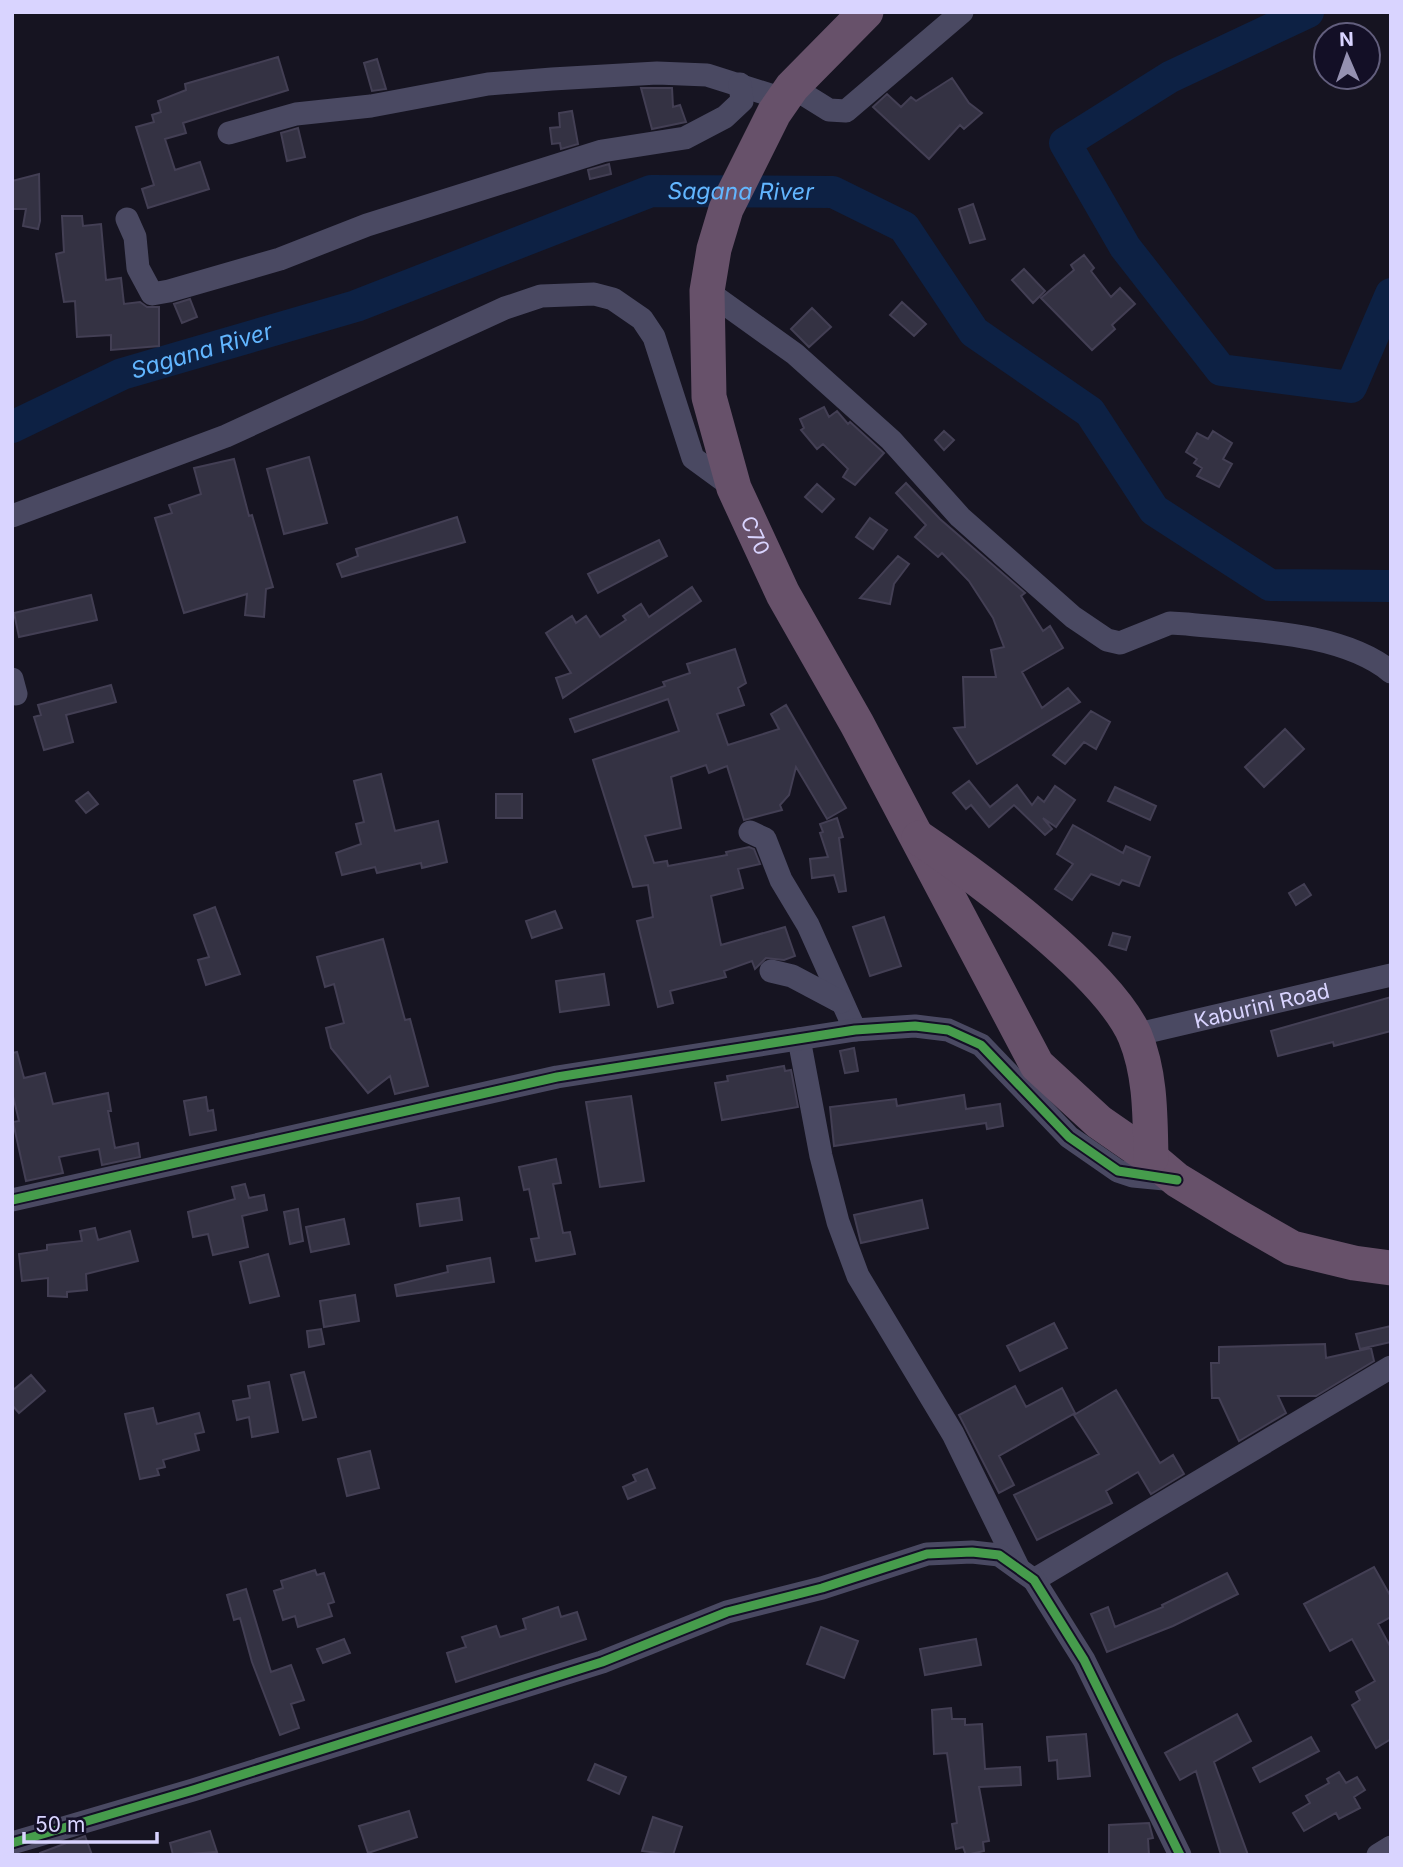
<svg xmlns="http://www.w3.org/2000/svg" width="1403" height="1867" viewBox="0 0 1403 1867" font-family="Inter,sans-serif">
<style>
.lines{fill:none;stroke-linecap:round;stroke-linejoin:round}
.river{stroke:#0d2144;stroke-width:32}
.building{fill:#343243;stroke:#433f54;stroke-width:2}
.minor{stroke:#4a4962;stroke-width:23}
.highway{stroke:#67516a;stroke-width:35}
.cycleway-casing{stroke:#130f26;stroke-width:13}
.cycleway{stroke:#469c4c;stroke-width:9}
.labels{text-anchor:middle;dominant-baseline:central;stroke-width:5;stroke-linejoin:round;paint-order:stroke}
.street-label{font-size:21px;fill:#d9d4ff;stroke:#130f26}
.water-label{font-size:23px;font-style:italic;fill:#62b6ff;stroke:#130f26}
</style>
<rect width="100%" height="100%" fill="#161421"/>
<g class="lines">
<g class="river">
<path d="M1308,12L1170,77L1065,143L1125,247L1221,370L1351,387L1391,294"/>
<path id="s1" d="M12,427L122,374L356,306L651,191L833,192L904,227L974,332L1090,412L1154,510L1270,585L1391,586"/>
</g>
</g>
<path class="building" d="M278,57L288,90L183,123L186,133L165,139L175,170L200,162L209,189L148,208L142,189L154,185L136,127L154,122L152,115L161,112L158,101L186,90L185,84Z
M377,59L386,89L372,91L364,63Z
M952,78L969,103L982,113L964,129L960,125L929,159L873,107L887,94L901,107L911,97L916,101Z
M641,88H672L673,107L680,105L686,122L652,129Z
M572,111L578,144L561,149L560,143L552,144L550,128L560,127L559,113Z
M298,128L305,157L287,161L281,133Z
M609,164L611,174L590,179L588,170Z
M39,174L40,221L38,229L23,226L26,209H12V181Z
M973,204L985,239L970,243L959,209Z
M62,216H82L83,226L101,224L106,280L121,278L124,304L140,302L147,307H159V346L111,350V335L77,337L75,301L64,302L56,254L64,252Z
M1084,255L1094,268L1091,271L1111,297L1120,288L1135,304L1112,325L1115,329L1092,350L1041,298L1074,270L1071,265Z
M1024,269L1045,291L1033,303L1012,280Z
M190,299L197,317L182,323L174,304Z
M902,302L926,324L914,336L890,315Z
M812,308L831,327L809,347L791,329Z
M824,407L829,417L837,411L848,424L850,422L884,453L855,485L843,477L848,469L823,444L817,449L801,430L804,428L800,419Z
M944,431L954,440L944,450L935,440Z
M1213,431L1232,443L1223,459L1232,464L1219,487L1197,476L1202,468L1194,463L1197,459L1186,452L1197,433L1208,439Z
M309,457L327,523L284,534L267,469Z
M234,459L249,516L252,515L273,587L266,589L264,617L245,615L247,594L184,613L155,518L172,513L169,505L201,494L194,468Z
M906,483L940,519L1025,593L1021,596L1043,631L1050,626L1063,648L1022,672L1042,708L1068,688L1080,702L977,764L954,728L965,727L963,677H996L991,650L1004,647L993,618L969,581L942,553L938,557L915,537L926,525L896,493Z
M817,484L834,499L822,512L805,497Z
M457,517L465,542L342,577L337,564L358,556L356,549Z
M870,518L887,530L873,549L856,537Z
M659,540L667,556L598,593L588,574Z
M898,556L909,564L894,584L890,604L860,598Z
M692,587L701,601L563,698L556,678L571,673L546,633L572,616L576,623L586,616L600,637L626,620L623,616L641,604L649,617Z
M91,595L97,620L19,637L14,613Z
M735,649L746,683L738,688L744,705L717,714L728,745L779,729L771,714L786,705L846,808L827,819L796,767L789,795L780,805L782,810L744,820L727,766L709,773L706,765L671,777L681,828L645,836L654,863L667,861L668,866L727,855L726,852L749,847L754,849L760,864L738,869L743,888L711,896L721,945L785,927L795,956L784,960L766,958L755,969L752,961L724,971L726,977L670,991L673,1003L658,1007L637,921L653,917L648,885L633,887L593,760L679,731L668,699L575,732L570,719L665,686L663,682L690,673L687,664Z
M111,685L116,702L66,715L73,742L44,750L34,717L41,715L38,705Z
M1091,711L1110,722L1096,749L1084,742L1065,764L1053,755Z
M1285,729L1304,749L1264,787L1245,767Z
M381,774L395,831L438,821L447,862L422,868L421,863L377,873L375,867L342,875L336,853L361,844L356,824L364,822L354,781Z
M969,781L990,807L1017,785L1032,805L1038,797L1044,802L1055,786L1075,800L1056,827L1043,818L1052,829L1045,835L1014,805L989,827L971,805L966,809L953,793Z
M1115,787L1156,806L1150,820L1108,801Z
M88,792L98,804L86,813L76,801Z
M496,794H522V818H496Z
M837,818L843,837L839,838L846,891L839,892L834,875L812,878L810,859L828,857L820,833L823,832L820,824Z
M1073,825L1123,853L1126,846L1150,857L1139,886L1122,880L1119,885L1091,874L1072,900L1055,889L1073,864L1057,854Z
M1304,884L1311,895L1296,905L1289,893Z
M215,907L240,974L206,985L198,960L209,957L194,915Z
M555,911L562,928L532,938L526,921Z
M884,917L901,966L870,976L853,927Z
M1113,933L1130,937L1126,950L1109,945Z
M383,939L405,1020L410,1019L428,1086L395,1094L390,1076L368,1093L331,1048L326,1028L344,1023L334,984L325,987L317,957Z
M604,974L609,1005L560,1012L556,981Z
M1391,997V1031L1334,1046L1333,1042L1278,1056L1271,1031Z
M854,1048L858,1071L845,1073L840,1051Z
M17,1052L24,1078L45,1073L53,1104L108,1093L111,1111H108L115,1148L138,1143L140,1157L102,1165L99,1149L59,1157L63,1173L26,1181L13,1122L19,1121L12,1092V1053Z
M784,1066L785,1071L791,1070L798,1107L722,1120L715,1083L728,1081L727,1076Z
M964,1095L966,1109L1000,1104L1003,1126L987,1129L986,1123L834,1146L830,1107L896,1099L897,1106Z
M631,1096L644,1181L600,1187L586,1102Z
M206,1097L208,1111L213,1110L216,1130L190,1135L184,1101Z
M556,1159L561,1183L553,1184L563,1233L570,1232L575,1254L536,1261L531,1239L539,1238L529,1189L524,1190L519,1167Z
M245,1184L249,1198L264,1195L267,1210L242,1216L248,1247L213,1255L208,1234L193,1237L188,1212L235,1199L232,1187Z
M459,1198L462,1220L420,1226L417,1204Z
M922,1200L928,1228L861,1243L854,1215Z
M298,1209L303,1241L290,1244L284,1212Z
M344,1219L349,1244L311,1252L306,1227Z
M95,1228L98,1240L130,1231L138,1261L86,1274L87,1290L67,1292V1297L48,1296V1278L22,1281L19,1254L47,1250V1245L82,1241L80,1231Z
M268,1254L279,1296L250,1303L240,1262Z
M490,1258L494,1282L397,1296L395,1285L448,1272L447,1266Z
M355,1295L359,1321L324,1327L320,1301Z
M1054,1323L1067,1348L1020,1371L1007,1346Z
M1391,1326V1342L1360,1349L1356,1334Z
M321,1329L324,1344L309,1347L307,1331Z
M1325,1344L1326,1358L1371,1348L1374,1361L1316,1396H1278L1286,1413L1239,1441L1219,1398H1212L1211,1363H1219V1347Z
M304,1372L316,1417L303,1420L291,1375Z
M31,1375L45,1391L19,1413L12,1405V1391Z
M269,1382L278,1432L252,1437L249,1417L237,1420L233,1401L250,1398L248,1386Z
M1015,1386L1026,1407L1062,1388L1075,1413L999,1456L1014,1485L999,1493L959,1415Z
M1116,1390L1160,1463L1173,1455L1184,1474L1151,1494L1138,1472L1106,1491L1112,1503L1037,1540L1014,1495L1099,1454L1074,1415Z
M153,1408L157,1424L199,1413L204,1432L195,1434L199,1450L163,1460L165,1467L157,1469L159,1475L140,1479L125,1414Z
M370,1451L379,1488L347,1496L338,1459Z
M647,1469L655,1488L628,1499L623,1487L636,1481L633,1475Z
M1374,1567L1391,1597V1617L1378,1624L1391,1648V1739L1376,1748L1352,1705L1360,1700L1356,1692L1375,1681L1352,1639L1330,1651L1304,1604Z
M315,1570L317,1575L324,1573L334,1602L328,1604L332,1616L298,1627L295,1616L283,1620L274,1591L283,1588L281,1581Z
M1227,1573L1238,1594L1173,1626L1107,1652L1091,1614L1108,1607L1115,1627L1163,1607L1162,1605Z
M246,1589L271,1672L291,1665L304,1700L291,1704L299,1728L280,1735L252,1662L240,1618L234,1620L227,1595Z
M558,1607L561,1617L577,1612L586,1639L456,1682L447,1653L466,1647L462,1637L496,1626L500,1637L526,1629L523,1619Z
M821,1627L858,1641L844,1678L807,1664Z
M344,1639L350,1653L323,1663L317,1649Z
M976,1639L981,1665L925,1675L920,1649Z
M951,1708L952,1719H965V1725L982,1724L985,1769L1020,1767L1021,1785L979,1787L989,1841L983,1842L984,1851L966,1855L963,1847L956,1849L952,1824L957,1823L947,1753L934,1754L932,1710Z
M1237,1714L1251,1741L1214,1762L1248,1855H1221L1196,1771L1180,1780L1165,1753Z
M1086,1734L1090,1776L1058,1779L1057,1760L1049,1761L1047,1737Z
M1311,1737L1319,1751L1260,1782L1253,1768Z
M595,1764L626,1777L619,1794L588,1780Z
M1339,1772L1346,1783L1357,1777L1365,1790L1354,1797L1360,1808L1339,1819L1336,1813L1304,1831L1293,1813L1310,1803L1306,1796L1329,1783L1327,1779Z
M409,1811L417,1837L368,1853L359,1826Z
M653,1817L682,1827L673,1855L642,1851Z
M1149,1823L1153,1838L1148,1839L1149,1855H1109V1825Z
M210,1831L217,1852L173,1855L170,1843Z
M85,1836L92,1855H40V1853Z"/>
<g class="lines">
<g class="minor">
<path d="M792,87L829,110L846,111L962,12"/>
<path d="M229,133L296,114L371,106L488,84L552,79L657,73L707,75L783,99"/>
<path d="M127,219L135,237L138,268L152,294L169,291L280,259L367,225L602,151L685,138L725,117L742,101L740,84"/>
<path d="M707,291L795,354L891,440L960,517L1073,617L1107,640L1120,643L1170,623L1187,624C1249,631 1341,631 1391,672"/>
<path d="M12,516L226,436L505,308L541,296L594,294L613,299L642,319L654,337L693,458L734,488"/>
<path d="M12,679L16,694"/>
<path d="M750,832L765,839L781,880L808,925L855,1030"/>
<path d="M771,971L792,976L841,1002"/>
<path id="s2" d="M1134,1035L1391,975"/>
<path d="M799,1039L821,1156L838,1222L858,1276L953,1434L1018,1567"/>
<path d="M12,1200L557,1077L855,1030L915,1026L948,1030L981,1045L1069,1137L1118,1171L1133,1176L1175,1180"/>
<path d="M1034,1580L1391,1367"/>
<path d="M12,1843L193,1790L602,1662L727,1612L822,1588L927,1554L972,1552L999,1555L1034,1580L1084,1660L1180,1855"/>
<path d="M1378,1855L1391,1847"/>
</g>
<g class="highway">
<path id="s3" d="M866,12L792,87L774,113L726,209L714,249L707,291L709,397L734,488L783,594L857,724L1037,1065L1099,1122L1151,1158L1177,1180L1238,1217L1292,1248L1354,1263L1391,1268"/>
<path d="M919,838C977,877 1108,973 1135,1036C1151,1075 1150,1117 1151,1158"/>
</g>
<g class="cycleway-casing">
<path id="cycleway" d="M12,1200L557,1077L855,1030L915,1026L948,1030L981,1045L1069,1137L1118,1171L1177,1180
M12,1843L193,1790L602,1662L727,1612L822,1588L927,1554L972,1552L999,1555L1034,1580L1084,1660L1180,1855"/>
</g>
<use href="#cycleway" class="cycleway"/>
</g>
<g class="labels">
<g class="street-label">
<text stroke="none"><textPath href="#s3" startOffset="581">C70</textPath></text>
<text stroke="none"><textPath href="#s2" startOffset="131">Kaburini Road</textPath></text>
</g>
<g class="water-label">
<text stroke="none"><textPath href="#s1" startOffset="772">Sagana River</textPath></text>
<text stroke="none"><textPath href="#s1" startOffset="205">Sagana River</textPath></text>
</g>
</g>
<rect width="1403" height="1867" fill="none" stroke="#d9d4ff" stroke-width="28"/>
<g transform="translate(1347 56) rotate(358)"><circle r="33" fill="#130f26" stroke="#625e7d" stroke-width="2"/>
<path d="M0-5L12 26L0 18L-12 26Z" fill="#9591b1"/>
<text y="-10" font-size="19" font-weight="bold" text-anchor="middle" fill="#d9d4ff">N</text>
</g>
<path d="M24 1832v10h133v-10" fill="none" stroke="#d9d4ff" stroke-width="3.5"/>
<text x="35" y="1832" font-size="21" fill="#d9d4ff" stroke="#130f26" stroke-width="5" paint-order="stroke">50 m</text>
</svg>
